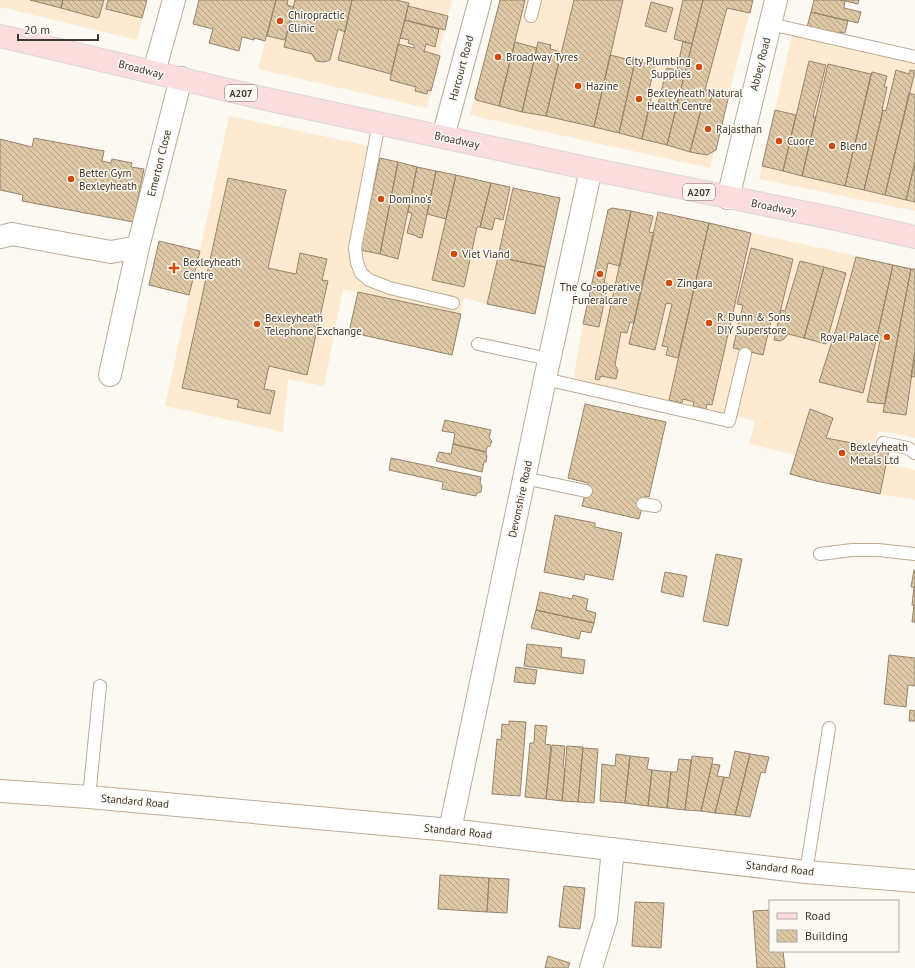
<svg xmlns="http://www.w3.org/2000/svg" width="915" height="968" viewBox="0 0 915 968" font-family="'PT Sans',sans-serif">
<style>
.built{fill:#fdead0}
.building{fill:url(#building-back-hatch);stroke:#96856d}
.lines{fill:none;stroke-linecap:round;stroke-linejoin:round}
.service-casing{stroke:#bdac93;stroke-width:14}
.minor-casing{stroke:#bdac93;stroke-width:24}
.primary-casing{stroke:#d9d7d5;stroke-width:24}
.service{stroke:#fff;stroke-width:12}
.minor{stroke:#fff;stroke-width:22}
.primary{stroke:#fcddde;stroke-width:22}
.poi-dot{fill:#d04a09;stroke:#fcf9f3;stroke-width:1.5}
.labels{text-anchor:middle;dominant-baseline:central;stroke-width:3;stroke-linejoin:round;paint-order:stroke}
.shield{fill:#fcf9f3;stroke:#787269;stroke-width:1}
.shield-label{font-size:10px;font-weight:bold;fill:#3f382e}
.poi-label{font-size:11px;fill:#3f382e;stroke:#fcf9f3;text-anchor:start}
.street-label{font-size:11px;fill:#3f382e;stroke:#fcf9f3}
</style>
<defs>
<pattern id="building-back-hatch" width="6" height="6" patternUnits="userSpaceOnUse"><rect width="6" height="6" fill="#dec7a5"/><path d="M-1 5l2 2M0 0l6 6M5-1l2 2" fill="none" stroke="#b5a387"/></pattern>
</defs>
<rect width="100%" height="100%" fill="#fcf9f3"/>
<path class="built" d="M0,0H147L137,40L0,7Z
M276,0H452L440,48L441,50L427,108L258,69Z
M500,0H753L710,168L470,115Z
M794,26L915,53V211L759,179L775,110Z
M229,116L369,146L368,155L436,171L560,198L549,248L502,237L487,304L464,298L461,314L343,289L324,386L288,379L283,432L165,406L189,295L200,251Z
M612,208L657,217L658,212L915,269V438L879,431L874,447L826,438L833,418L810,409L796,455L749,444L755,421L682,403L573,380L583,324L608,210Z
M886,463L915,470V500L880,494Z"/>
<path class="building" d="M30,0H63L61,8Z
M63,0H104L99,17L97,18L61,8Z
M108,0H147L142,18L106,9Z
M199,0H276L265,41L254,38V40L242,37L239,51L209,43L213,29L193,24Z
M276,0H288L287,5L293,7L285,40L267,36Z
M295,0H352L345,32L338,29L330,60L324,62L316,61L312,54L284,47Z
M352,0H396L409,3L391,74L338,60Z
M500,0H525L499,106L476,100L475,97Z
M574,0H623L594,127L546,116Z
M683,0H703L692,44L674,39Z
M703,0H753L750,13L727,8L705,90L713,91L708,108L702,106L690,152L667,145Z
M814,0H841L845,1L844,8L861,12L858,23L811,12Z
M841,0H859L858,4Z
M651,2L673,8L666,32L645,26Z
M408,6L448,16L445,30L405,20Z
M811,12L848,21L845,33L838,32L836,38L806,31Z
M405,20L439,29L435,47L426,44L424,51L440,56L431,91L428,90L427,94L415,91L416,87L390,80L398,44L414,48V45L408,43L409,40L400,38Z
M683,41L692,44L667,145L642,139L649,106L657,108L667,68L677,70Z
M515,42L537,48L522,112L499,106Z
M538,42L551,45L550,49L561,52L546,116L522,112Z
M610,55L635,61L619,133L594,127Z
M635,61L655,65L649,90L653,91L642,139L619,133Z
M809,61L826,65L813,117H816L802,176L783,171Z
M828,64L871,74L845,186L802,176Z
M896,70L909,74L910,70L915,71L885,195L864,190L883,110L886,111Z
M872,72L887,76L884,87H887L882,110H883L864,190L845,186Z
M713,91L729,95L716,150L707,155L690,152L702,106L708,108Z
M909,93L915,95V162L906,200L885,195Z
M775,110L796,115L783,171L762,166Z
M34,138L104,151L102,161L111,163L112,159L132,163L131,167L144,169L133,222L22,201L23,195L0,190V139L32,147Z
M380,158L398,162L380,254L360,250Z
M398,162L417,167L398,259L380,254Z
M915,162V202L906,200Z
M417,167L436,171L422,238L417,237V236L407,233L412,213L408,212Z
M436,171L456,175L446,219L427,214Z
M456,175L491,183L480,227H477L464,287L432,280Z
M228,178L286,190L268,268L296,274L300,253L327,259L322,280L328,281L307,375L269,366L264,389L275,391L270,414L237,407L239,400L182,388Z
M491,183L510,187L503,220L495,218L492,230L480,227Z
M513,188L560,198L545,267L498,257Z
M612,208L631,211L620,266L608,263L604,283L608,284L599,327L583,324L608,210Z
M631,211L653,216L649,232L654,233L634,323L630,322L627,333L621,332L615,365L618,370L616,379L601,376L599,380L595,379Z
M658,212L709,223L678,358L666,355L668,347L662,346L672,304L666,303L655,350L629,344Z
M709,223L751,233L712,405L707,404L706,409L693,406L694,402L683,399L682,403L669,400Z
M159,241L200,251L189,295L149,285Z
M751,248L793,259L778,321H771L763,355L733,348L743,305L737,304Z
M498,257L545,267L535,314L487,304Z
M856,257L893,265L876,341L863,393L819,382L838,323Z
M800,261L824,267L804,338L788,334L784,339L780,341L774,340L781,310L785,311Z
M893,265L911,269L885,404L867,402L880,341H876Z
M824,267L846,273L826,344L804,338Z
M911,269H915V352L906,415L883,412Z
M358,292L461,314L452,355L349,332Z
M915,352V377L911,376Z
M585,404L666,422L649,497L645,496L639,519L582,506L588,483L568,478Z
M810,409L833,418L826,438L889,450L880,494L816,481L790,474Z
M445,420L491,430L489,438L492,441L490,446L487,447L486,452L453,444L455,433L442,431Z
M453,444L486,452V454L487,456L486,462H484L482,472L436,461L439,452L451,454Z
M391,458L481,477L480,483L482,486L481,492L477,493L476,496L442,489L443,482L389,470Z
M555,515L595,523V527L622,533L613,580L585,574L584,580L544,572Z
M716,554L742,559L728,626L703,621Z
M914,570H915V587H911Z
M665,572L687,576L683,597L661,592Z
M914,587H915V605H912Z
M540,592L572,599L573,595L588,599L586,610L596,613L594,623L536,610Z
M914,605H915V622H912Z
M536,610L594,623L591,633L581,631L579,639L531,628Z
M527,644L562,648L561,657L585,660L583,674L524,666Z
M889,655L915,658V686L908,685L906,707L884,704Z
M516,667L537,670L535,684L514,682Z
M910,710L915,711V721H909Z
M509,721L526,722L520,796L492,794L497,739L501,740L502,724L509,725Z
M535,725L547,726L545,744L551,745L546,799L525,797L530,743H534Z
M552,745L565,746L563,768L565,769L562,801L546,799Z
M567,746L583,747L578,802L562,801Z
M583,748L598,749L594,803L578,802Z
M735,751L750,754L735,815L715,813L724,777L729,778Z
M616,754L630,756L625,803L600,801L602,764L615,766Z
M750,754L769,757L765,773L761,772L750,817L735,815Z
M630,756L649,758L647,769L652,770L648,806L625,803Z
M692,756L713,758L712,764L701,811L685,810Z
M679,759L691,760L685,810L667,808L671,772H677Z
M712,764L720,765L717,776L724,777L715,813L701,811Z
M652,770L671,772L667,808L648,806Z
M440,875L489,878L487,912L438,909Z
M489,878L509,879L507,913L487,912Z
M564,886L585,888L580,929L559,927Z
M635,902L664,903L661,948L632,946Z
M770,910V951H783L785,968H757L753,911Z
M548,956L570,963L568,968H545Z"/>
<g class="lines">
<g class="service-casing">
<path id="service" d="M531,16L535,0
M770,24L915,57
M379,123L355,248L357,263L361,273L369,280L390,288L453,303
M478,344L549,359
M545,379L729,421L745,354
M883,443L908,448L915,453
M524,478L586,491
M643,504L655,506
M820,554L852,550H878L915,554
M89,797L100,686
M806,872L829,728"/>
</g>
<g class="minor-casing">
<path id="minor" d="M154,72L174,0
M443,137L480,0
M728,198L776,0
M0,237L12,234L111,252L138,247L110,375
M138,247L181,78
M0,791L89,797L450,830L806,872L915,881
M450,830L545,379L591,169
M591,968L606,919L613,849"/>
</g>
<g class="primary-casing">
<path id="primary" d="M0,36L266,99L591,169L836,219L915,237"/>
</g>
<use href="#service" class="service"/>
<use href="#minor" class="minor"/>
<use href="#primary" class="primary"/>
</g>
<g class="poi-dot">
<circle cx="280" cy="21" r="4"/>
<circle cx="498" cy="57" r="4"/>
<circle cx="699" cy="67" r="4"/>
<circle cx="578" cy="86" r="4"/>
<circle cx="639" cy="99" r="4"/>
<circle cx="708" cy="129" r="4"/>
<circle cx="779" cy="141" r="4"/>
<circle cx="832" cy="146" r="4"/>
<circle cx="71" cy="179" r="4"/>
<circle cx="381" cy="199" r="4"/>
<circle cx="454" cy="254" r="4"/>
<path d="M172 262h4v4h4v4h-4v4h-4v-4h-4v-4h4z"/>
<circle cx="600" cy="274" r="4"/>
<circle cx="669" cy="283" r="4"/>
<circle cx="709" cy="323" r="4"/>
<circle cx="257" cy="324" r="4"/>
<circle cx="887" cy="337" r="4"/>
<circle cx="842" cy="453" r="4"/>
</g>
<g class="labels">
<g class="shield">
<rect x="225" y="85" width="32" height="16" rx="3"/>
<rect x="683" y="184" width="32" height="16" rx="3"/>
</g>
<g class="shield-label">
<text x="241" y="93">A207</text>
<text x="699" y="192">A207</text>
</g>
<g class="poi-label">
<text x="288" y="15">Chiropractic<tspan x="288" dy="13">Clinic</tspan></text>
<text x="506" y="57">Broadway Tyres</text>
<text x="691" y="61" text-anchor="end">City Plumbing<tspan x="691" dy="13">Supplies</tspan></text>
<text x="586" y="86">Hazine</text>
<text x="647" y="93">Bexleyheath Natural<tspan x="647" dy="13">Health Centre</tspan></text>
<text x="716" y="129">Rajasthan</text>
<text x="787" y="141">Cuore</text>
<text x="840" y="146">Blend</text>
<text x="79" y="173">Better Gym<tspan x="79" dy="13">Bexleyheath</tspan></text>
<text x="389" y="199">Domino's</text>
<text x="462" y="254">Viet Viand</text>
<text x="183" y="262">Bexleyheath<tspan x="183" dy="13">Centre</tspan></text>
<text x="677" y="283">Zingara</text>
<text x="600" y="287" text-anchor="middle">The Co-operative<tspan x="600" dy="13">Funeralcare</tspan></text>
<text x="717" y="317">R. Dunn &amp; Sons<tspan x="717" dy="13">DIY Superstore</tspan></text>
<text x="265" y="318">Bexleyheath<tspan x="265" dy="13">Telephone Exchange</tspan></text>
<text x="879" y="337" text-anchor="end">Royal Palace</text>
<text x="850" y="447">Bexleyheath<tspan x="850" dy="13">Metals Ltd</tspan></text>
</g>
<g class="street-label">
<text transform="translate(760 64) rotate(-76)">Abbey Road</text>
<text transform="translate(461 68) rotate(-75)">Harcourt Road</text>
<text transform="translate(141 69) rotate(14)">Broadway</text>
<text transform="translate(457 140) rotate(12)">Broadway</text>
<text transform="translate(159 163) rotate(-76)">Emerton Close</text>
<text transform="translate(774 207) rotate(11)">Broadway</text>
<text transform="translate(520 499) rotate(-78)">Devonshire Road</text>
<text transform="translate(135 801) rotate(5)">Standard Road</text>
<text transform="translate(458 831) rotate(6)">Standard Road</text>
<text transform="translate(780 868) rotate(6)">Standard Road</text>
</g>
</g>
<rect x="769" y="900" width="130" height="52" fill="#fcf9f3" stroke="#b0aca4"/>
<rect x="777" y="913" width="20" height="6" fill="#fcddde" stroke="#b0aca4"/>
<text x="805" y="920" font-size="12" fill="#3f382e">Road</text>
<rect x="777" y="930" width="20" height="12" fill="url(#building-back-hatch)" stroke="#b0aca4"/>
<text x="805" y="940" font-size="12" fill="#3f382e">Building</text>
<path d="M18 34v6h80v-6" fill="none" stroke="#3f382e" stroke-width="2"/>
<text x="24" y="34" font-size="12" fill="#3f382e" stroke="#fcf9f3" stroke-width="3" paint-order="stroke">20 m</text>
</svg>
